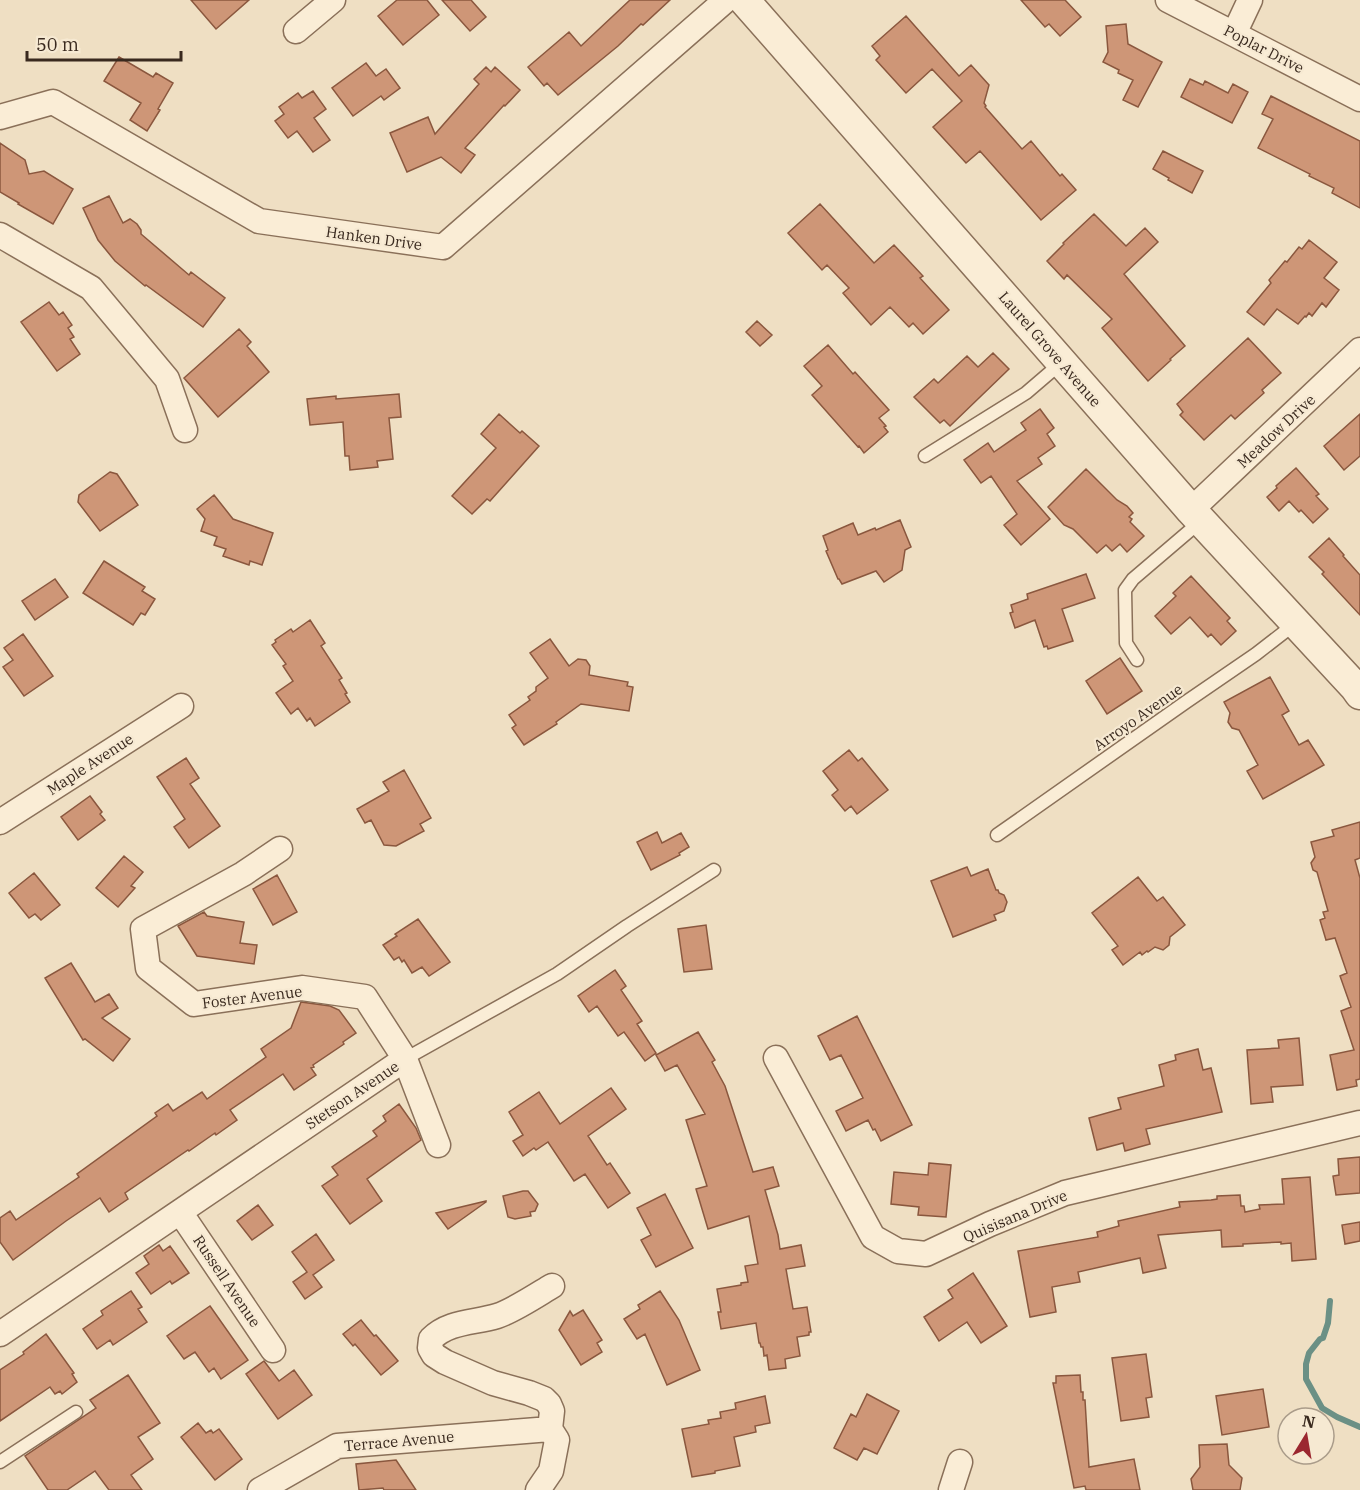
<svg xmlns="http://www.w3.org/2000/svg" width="1360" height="1490" viewBox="0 0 1360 1490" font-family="'IBM Plex Serif',serif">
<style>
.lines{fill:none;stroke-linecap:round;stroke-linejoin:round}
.stream{stroke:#6b9085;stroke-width:6}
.building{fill:#ce9677;stroke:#8a573e;stroke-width:1.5}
.service-casing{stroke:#8a7059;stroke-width:15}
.minor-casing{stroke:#8a7059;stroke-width:27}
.tertiary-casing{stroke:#8a7059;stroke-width:33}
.service{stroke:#faedd6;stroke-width:12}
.minor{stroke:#faedd6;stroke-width:24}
.tertiary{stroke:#faedd6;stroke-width:30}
.labels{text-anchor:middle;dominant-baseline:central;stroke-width:4.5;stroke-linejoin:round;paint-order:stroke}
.street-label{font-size:15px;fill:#39291e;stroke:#f6e9d2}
</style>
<rect width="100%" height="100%" fill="#efdfc3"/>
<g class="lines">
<path class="stream" d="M1330,1301L1328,1323L1323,1338L1320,1339L1309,1353L1306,1364V1379L1322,1408L1337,1417L1360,1427"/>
</g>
<path class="building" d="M191,0H249L216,29Z
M397,0H427L439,15L403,45L378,16Z
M442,0H471L486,17L470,31Z
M630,0H670L643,25L641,24L618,46L558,95L547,83L544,86L528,67L569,32L581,46Z
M1021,0H1065L1081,17L1060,36L1049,24L1045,27Z
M906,16L959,76L971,65L989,85L984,103L986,106L985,107L1022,149L1031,141L1060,176L1062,174L1076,190L1041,220L980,151L966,163L933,127L962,101L932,69L906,93L876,60L880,56L872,46Z
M1126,24L1128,44L1162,62L1138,107L1123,100L1133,80L1118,73L1119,70L1103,62L1108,52L1106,26Z
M119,57L153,77L156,73L173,83L158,109L160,110L147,131L130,120L141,103L104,81Z
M366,63L376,76L386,69L400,88L384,100L381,96L353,116L332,88Z
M486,67L491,72L495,67L520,90L505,106L504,105L465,148L475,155L461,173L441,157L407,172L390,133L428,117L435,134L479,84L474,79Z
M1190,79L1203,85L1205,81L1228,93L1233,84L1248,92L1232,123L1181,97Z
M313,91L326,109L314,118L330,140L313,152L297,131L288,138L275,121L284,114L279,107L298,93L302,98Z
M1271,96L1360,141V208L1332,193L1334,188L1309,176L1310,174L1258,148L1273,119L1262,114Z
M0,143L25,160L29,174L44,171L73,189L53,224L18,204L19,203L0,192Z
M1163,151L1203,171L1192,193L1168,180L1169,178L1153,169Z
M109,196L123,223L130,219L137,224L141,230V234L189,275L191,272L225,298L203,327L146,285L145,286L115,261L98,240L83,208Z
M820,204L874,263L894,245L923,276L920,278L949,310L923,334L913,323L909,327L890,307L871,325L843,293L849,288L827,265L822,270L788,233Z
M1094,214L1126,246L1145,228L1158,242L1124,274L1185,346L1170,359L1171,360L1148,381L1102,328L1112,319L1067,275L1064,279L1047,261L1064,244L1063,243Z
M1309,240L1337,262L1324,278L1339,290L1326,307L1322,303L1312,316L1309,313L1306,317L1305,316L1298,324L1277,309L1264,325L1247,312L1271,283L1269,280L1285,261L1287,262L1299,247L1302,249Z
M49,302L59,315L63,312L72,325L68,328L74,337L70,339L80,354L57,371L21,322Z
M757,321L772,335L760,346L746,332Z
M239,329L251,342L247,346L269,372L218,417L184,378Z
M1248,338L1281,373L1262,390L1264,393L1235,419L1231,415L1204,440L1180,415L1183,412L1177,404Z
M828,345L853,374L855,372L889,410L879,418L886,426L884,427L888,432L864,453L859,446L858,447L812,395L822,386L804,366Z
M993,353L1009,369L950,426L944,420L940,423L914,397L934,379L938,383L967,356L978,367Z
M399,394L401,417L389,418L393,459L377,461L378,467L350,470L349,456H345L343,422L310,425L307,399L336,396V399Z
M1040,409L1054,428L1047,434L1055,446L1038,458L1042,464L1017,481L1050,519L1021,545L1004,525L1017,514L991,476L981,483L964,460L988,443L994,452L1026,430L1021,423Z
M499,414L520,433L522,431L539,446L490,501L487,499L472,514L452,496L496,448L481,434Z
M1360,414V456L1344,470L1324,446Z
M1296,468L1319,494L1316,496L1328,509L1313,523L1301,510L1299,512L1289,501L1279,511L1267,497L1277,488L1276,486Z
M1086,469L1117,500L1127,506L1133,513L1129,517L1132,519L1130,522L1144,536L1127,552L1120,544L1112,551L1106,545L1097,553L1073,529L1064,525L1048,507Z
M110,472L117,474L138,505L100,531L78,502L79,495Z
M214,495L233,519L273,533L262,565L250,561L249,565L223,556L226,549L214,545L217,537L201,531L205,519L197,509Z
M900,520L911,547L905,550L902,570L884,582L876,571L842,584L839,579H838L826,551L828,550L823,536L853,523L858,535L875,528L876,530Z
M1329,538L1344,555L1343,556L1360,575V615L1322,574L1324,572L1309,557Z
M104,561L145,587L142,591L155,599L145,615L141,613L133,625L83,593Z
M1086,574L1095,598L1062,609L1073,641L1048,649L1047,646L1044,647L1035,620L1015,628L1010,613L1013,612L1011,605L1028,599L1027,594Z
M1191,576L1230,618L1227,621L1236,631L1221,645L1211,634L1208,637L1190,617L1171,634L1155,616L1176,596L1173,593Z
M55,579L68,597L35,620L22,601Z
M310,620L325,643L321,646L342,678L339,680L347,693L345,694L350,702L315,726L310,718L307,721L298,708L291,714L276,693L293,681L283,666L286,664L272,645L276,642L275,640L291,629L293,632Z
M23,634L53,676L24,696L3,667L13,660L4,648Z
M550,639L569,666L578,659L586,660L590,666L589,675L628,682L627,686L633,687L629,711L581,704L556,722L557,724L524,745L512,728L516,725L509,715L530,700L528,697L536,691V687L548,678L530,653Z
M1120,658L1142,691L1107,714L1086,681Z
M1270,677L1289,711L1282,715L1299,745L1308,740L1324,765L1263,799L1247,771L1258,765L1239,730L1232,728L1228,722L1230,713L1224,702Z
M849,750L858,761L862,758L888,790L857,814L851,806L845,811L832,795L838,790L823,771Z
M186,758L199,778L190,784L220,826L189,848L174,827L185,819L157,777Z
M404,770L431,818L420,824L424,831L396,846L384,845L371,820L365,823L357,809L389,791L383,782Z
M90,796L102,812L100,814L105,820L78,840L61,817Z
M1360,822V858L1355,860L1360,878V1079L1356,1080L1357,1086L1337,1090L1330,1055L1354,1050L1341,1011L1351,1007L1340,976L1347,973L1335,938L1326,940L1320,920L1325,918L1323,912L1328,911L1317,872L1313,870L1311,863L1315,857L1311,842L1334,836L1332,830Z
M657,832L662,843L681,833L689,847L679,853L680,855L651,870L637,842Z
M124,856L143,872L131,886L135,888L118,907L96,888Z
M967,867L971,876L988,869L996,890H998L999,893L1004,895L1007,902L1004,911L994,915L996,920L953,937L931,881Z
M34,873L60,905L41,920L35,914L29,918L9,893Z
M277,875L297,912L273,925L253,889Z
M1138,877L1157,901L1163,897L1185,925L1170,937L1169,945L1163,950L1155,947L1148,952L1147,951L1142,955L1140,952L1123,965L1112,950L1118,946L1092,913Z
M204,912L207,916L244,922L240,943L257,945L254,964L197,956L178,926Z
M418,919L450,962L429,976L422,967L412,973L404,960L402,962L399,957L394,960L383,945L397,936L395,934Z
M706,925L712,969L684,972L678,929Z
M71,963L95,1002L109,994L118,1008L102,1018L130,1039L113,1061L85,1039L83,1040L45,978Z
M615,970L626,986L621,990L642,1021L637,1024L656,1053L645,1061L624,1032L618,1036L597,1006L589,1012L578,996Z
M301,1002L330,1006L339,1010L356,1033L343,1042L344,1044L313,1065L314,1067L311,1068L316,1075L294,1090L283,1074L230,1110L237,1120L216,1135L215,1133L189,1151L188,1150L125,1193L128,1199L109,1212L100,1198L66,1221L13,1260L0,1242V1218L10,1211L16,1220L79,1177L77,1174L157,1116L155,1113L168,1104L173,1111L202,1092L207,1099L266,1057L261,1049L291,1028Z
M857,1016L912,1125L881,1141L875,1129L873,1130L868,1120L846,1131L836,1111L863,1098L841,1055L830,1060L818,1036Z
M698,1032L715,1060L712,1062L725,1086L753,1172L773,1167L779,1186L765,1190L778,1235L780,1249L801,1245L805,1266L786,1269L793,1309L807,1307L811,1332H809V1335L797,1337L800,1356L785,1359L786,1368L769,1370L767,1355L764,1356L763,1347H761L760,1343H759L756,1323L721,1329L718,1312H721L717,1289L741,1285V1283L748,1282L745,1266L758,1264L749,1216L708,1229L696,1189L707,1186L686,1120L705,1114L677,1065L665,1071L656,1055Z
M1299,1038L1303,1085L1271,1087L1273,1102L1251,1104L1247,1050L1279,1048L1278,1040Z
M1198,1049L1203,1070L1211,1068L1222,1112L1146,1129L1150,1144L1125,1151L1123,1143L1097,1150L1089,1118L1121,1109L1118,1098L1164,1086L1159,1065L1176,1060L1175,1055Z
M611,1088L626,1109L588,1136L607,1165L610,1163L630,1193L608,1208L585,1174L574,1181L548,1142L536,1150L534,1148L523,1156L513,1141L523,1135L509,1112L539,1092L560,1124Z
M399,1104L416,1128L421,1140L367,1179L382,1201L350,1224L322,1186L338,1175L332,1167L377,1136L373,1131L386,1121L383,1116Z
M1360,1157V1193L1336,1195L1333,1176L1339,1175L1338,1159Z
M929,1163L951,1165L946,1217L918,1215L919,1207L891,1204L894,1172L928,1175Z
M1310,1177L1316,1259L1292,1261L1291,1243L1281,1244V1242L1243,1244V1246L1222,1247L1221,1230L1158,1235L1166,1268L1143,1273L1140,1258L1078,1272L1080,1282L1052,1287L1056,1312L1030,1317L1018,1251L1098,1237L1097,1232L1119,1226L1118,1221L1180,1207L1179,1202L1211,1200L1217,1199V1196L1240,1195L1241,1206H1244L1245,1212L1260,1209L1259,1205L1284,1204L1282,1179Z
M523,1191H528L538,1204L535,1211L530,1212L531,1216L515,1219L508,1217L503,1196Z
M665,1194L693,1248L656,1267L641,1240L651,1235L637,1208Z
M486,1202L448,1229L436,1213L486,1201Z
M258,1205L273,1225L252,1240L237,1221Z
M1360,1222V1241L1345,1244L1342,1225Z
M316,1234L334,1260L313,1275L322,1287L305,1299L293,1282L307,1272L292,1252Z
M159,1245L163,1251L170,1246L189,1273L172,1284L170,1281L151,1294L136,1273L149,1264L144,1256Z
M973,1273L1007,1326L981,1343L967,1322L939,1341L924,1317L953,1298L948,1290Z
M131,1291L142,1307L138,1309L147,1322L113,1345L110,1340L97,1349L83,1329L103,1315L101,1311Z
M660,1291L679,1320L700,1370L667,1385L645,1334L637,1339L624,1319L640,1309L638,1305Z
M210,1306L248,1360L221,1379L214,1368L209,1372L195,1352L184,1359L167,1336Z
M583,1310L602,1340L597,1343L602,1352L581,1365L559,1330L570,1311L573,1316Z
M361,1320L374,1336L376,1335L398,1361L381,1375L355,1344L353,1346L343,1334Z
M46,1334L74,1373L72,1374L77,1382L62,1394L60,1391L55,1394L50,1387L0,1421V1370L24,1354L23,1352Z
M1146,1354L1152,1397L1146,1398L1149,1417L1121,1421L1112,1358Z
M264,1361L279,1381L294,1370L312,1395L278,1419L246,1374Z
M128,1375L160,1423L138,1437L153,1459L131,1475L142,1490H109L95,1471L67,1490H48L25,1456L96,1408L90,1400Z
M1080,1375L1081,1392H1083V1400H1085L1089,1467L1134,1459L1140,1490H1086L1085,1486L1074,1488L1053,1383H1056V1376Z
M1263,1389L1269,1427L1222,1435L1216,1396Z
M867,1394L899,1411L877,1454L864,1448L857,1460L834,1448L851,1414L856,1417Z
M765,1396L770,1423L755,1426L756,1432L734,1437L740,1466L715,1471V1473L692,1477L682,1429L709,1424L708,1420L721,1418L720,1412L736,1409L735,1403Z
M198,1423L206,1433L211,1430L213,1433L219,1429L242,1459L215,1480L181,1437Z
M1227,1444L1229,1465L1242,1478L1240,1490H1193L1191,1479L1200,1467L1199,1445Z
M396,1460L416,1490H384L383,1488L359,1490L356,1464Z"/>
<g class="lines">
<g class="service-casing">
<path id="service" d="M925,456L1026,393L1061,363
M1137,660L1126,643L1125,590L1133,579L1201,521
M997,835L1186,702L1256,654L1296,623
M405,1059L557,974L627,926L714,870
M0,1462L76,1412"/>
</g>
<g class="minor-casing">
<path id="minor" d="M1168,0L1360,99
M296,31L333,0
M1234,34L1250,0
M0,117L53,102L259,221L443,247L726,0
M0,235L91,288L167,379L185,430
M1191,510L1360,350
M0,822L181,706
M280,849L243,874L143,929L148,968L194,1004L302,988L365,997L405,1059L438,1145
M776,1058L873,1237L898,1251L926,1254L990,1224L1065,1193L1360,1123
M180,1212L273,1350
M0,1334L405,1059
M260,1490L337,1446L550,1429
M538,1490L551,1471L557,1440L550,1429L552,1411L549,1404L544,1399L529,1393L493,1383L445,1362L434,1355L430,1348L431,1339C449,1321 474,1323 497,1316C513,1311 537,1295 552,1286
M951,1490L960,1462"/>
</g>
<g class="tertiary-casing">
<path id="tertiary" d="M744,0L1191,510L1355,687L1360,694"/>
</g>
<use href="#service" class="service"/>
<use href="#minor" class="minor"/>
<use href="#tertiary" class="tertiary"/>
</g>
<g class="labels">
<g class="street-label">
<text transform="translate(1264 49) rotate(27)">Poplar Drive</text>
<text transform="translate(374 238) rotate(8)">Hanken Drive</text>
<text transform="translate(1050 349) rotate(49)">Laurel Grove Avenue</text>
<text transform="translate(1276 431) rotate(-43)">Meadow Drive</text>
<text transform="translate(1138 717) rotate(-35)">Arroyo Avenue</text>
<text transform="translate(90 764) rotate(-33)">Maple Avenue</text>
<text transform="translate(252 997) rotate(-7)">Foster Avenue</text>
<text transform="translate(352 1095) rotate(-34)">Stetson Avenue</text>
<text transform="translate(1015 1216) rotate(-23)">Quisisana Drive</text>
<text transform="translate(227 1281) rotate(56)">Russell Avenue</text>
<text transform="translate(399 1441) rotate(-5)">Terrace Avenue</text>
</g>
</g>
<g transform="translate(1306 1436) rotate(11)"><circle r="28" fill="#f6e9d2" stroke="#aa9c8a" stroke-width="1.5"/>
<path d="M0-4.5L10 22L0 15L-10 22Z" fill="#9b2730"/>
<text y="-9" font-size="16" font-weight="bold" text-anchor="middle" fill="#39291e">N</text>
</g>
<path d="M27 51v9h154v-9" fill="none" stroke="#39291e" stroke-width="3"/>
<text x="36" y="51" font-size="18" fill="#39291e" stroke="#f6e9d2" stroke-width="4.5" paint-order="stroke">50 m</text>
</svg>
